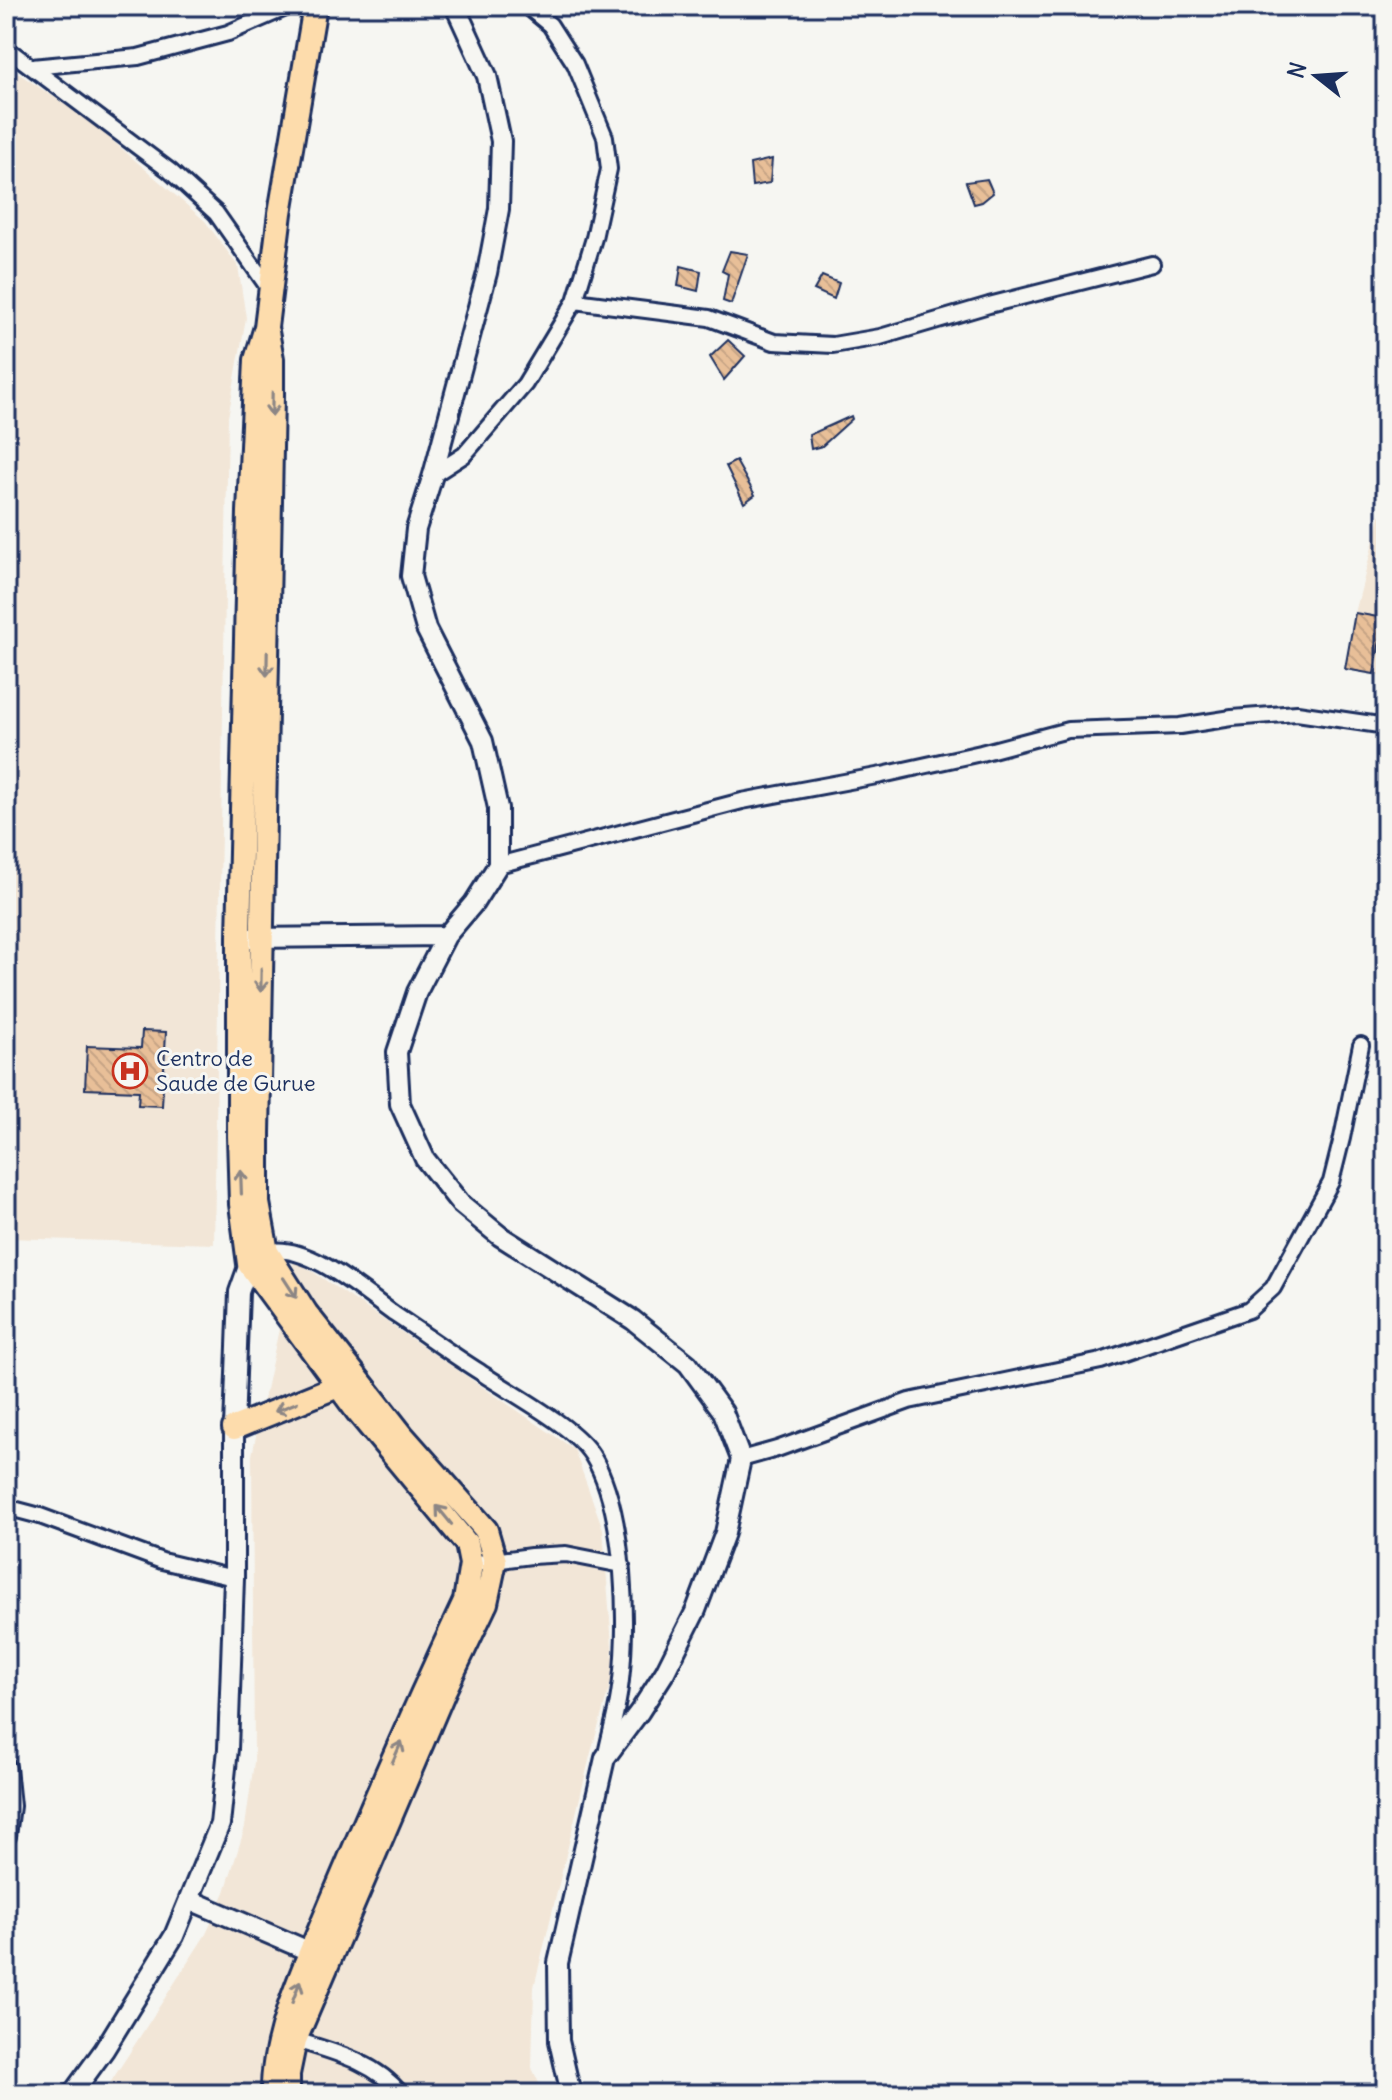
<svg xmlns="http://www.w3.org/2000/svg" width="1392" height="2100" viewBox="0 0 1392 2100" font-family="Delius,sans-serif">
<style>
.built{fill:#f2e6d7}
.building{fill:url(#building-back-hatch);stroke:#1b2f5e;stroke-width:2}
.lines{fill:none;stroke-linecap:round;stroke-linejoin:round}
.minor-casing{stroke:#1b2f5e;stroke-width:20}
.tertiary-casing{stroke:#1b2f5e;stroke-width:24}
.primary-casing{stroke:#1b2f5e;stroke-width:28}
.minor{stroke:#f6f6f2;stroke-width:14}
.tertiary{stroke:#f6f6f2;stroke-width:18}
.primary{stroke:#fddcac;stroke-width:22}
.oneway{stroke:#8c8685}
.labels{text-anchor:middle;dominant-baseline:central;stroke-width:6;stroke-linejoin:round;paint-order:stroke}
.poi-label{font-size:22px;fill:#1b2f5e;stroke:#f6f6f2;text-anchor:start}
</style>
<defs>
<pattern id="building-back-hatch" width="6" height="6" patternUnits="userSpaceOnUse" patternTransform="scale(2)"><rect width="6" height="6" fill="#e8bf98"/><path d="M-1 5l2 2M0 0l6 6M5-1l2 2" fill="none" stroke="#c6a485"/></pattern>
</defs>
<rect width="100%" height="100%" fill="#f6f6f2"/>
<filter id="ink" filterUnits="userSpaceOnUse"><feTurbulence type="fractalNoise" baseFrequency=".0125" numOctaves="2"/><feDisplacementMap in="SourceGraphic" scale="16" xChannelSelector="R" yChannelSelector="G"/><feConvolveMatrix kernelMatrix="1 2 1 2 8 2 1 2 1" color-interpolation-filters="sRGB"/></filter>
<g filter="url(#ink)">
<path class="built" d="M6,65L91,122L205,221L238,266L246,318L228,417L214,1244L6,1238Z
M1386,493V676L1345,669L1355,613Z
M294,1259L574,1449L603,1529L614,1671L590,1756L534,1987L532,2068L544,2094H103L206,1934L225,1892L245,1827L254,1762L252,1455Z"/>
<path class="building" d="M772,159L770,183L752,186L750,164Z
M987,179L993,193L982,202L974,204L966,182Z
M730,251L748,254L731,304L723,301L728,274L722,271Z
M681,266L701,271L698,291L678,286Z
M822,276L839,283L834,299L814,290Z
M728,340L745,356L724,380L710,357Z
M851,416L852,419L822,446L811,449L809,435Z
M736,461L755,495L744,503L726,466Z
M1355,613L1384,618L1374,674L1345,669Z
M142,1031L166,1032L162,1106L138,1105L139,1091L85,1089L87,1046L141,1048Z"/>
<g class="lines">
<g class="minor-casing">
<path id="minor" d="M6,48L170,171L216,213L270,290
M32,67L138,57L228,33L290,6
M575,301L709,318L774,342L833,345L880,337L989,305L1152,264
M433,475L464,455L525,384L575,301L594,238L609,169L605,137L575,64L550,25L527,6
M498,865L742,801L882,775L981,753L1068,730L1180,726L1232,718L1297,713L1386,726
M267,1252C306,1241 363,1292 394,1314C423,1333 451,1354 480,1372C511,1393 573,1425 592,1455C626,1510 629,1632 619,1695C616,1715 610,1734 606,1754
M741,1459L777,1449L909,1401L1101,1361L1249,1310L1273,1288L1331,1182L1342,1138L1361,1045
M6,1507L40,1516L162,1561L234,1578
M471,1564L531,1556L566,1554L622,1565
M289,2038C329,2051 374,2060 401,2094"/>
</g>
<g class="tertiary-casing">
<path id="tertiary" d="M455,6L487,76L501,141L499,209L487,273L433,475L416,529L411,576L426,629L483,741L498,808V865L474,903L446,936L417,992L397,1052L400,1104L425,1159L460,1203L500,1236L633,1320L688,1364L723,1412L741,1459L725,1533L696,1610L665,1672L640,1711L605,1758L558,1963L559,2041L571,2094
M249,938L446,936
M6,1768L10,1806L6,1836
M190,1900L311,1952
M72,2094L104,2050L174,1936L220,1824L228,1749L234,1578V1428L239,1292L249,1264L258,1258"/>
</g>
<g class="primary-casing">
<path id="primary" d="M267,332L272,359V395L258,1134V1203L267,1252L306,1313L362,1384L402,1435L486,1530L495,1561L486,1603L445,1689L295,2040L288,2074V2094
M234,1428L338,1386
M273,2094C271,2035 309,1957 331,1903C374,1801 418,1701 465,1601L471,1564L467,1544L357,1411L249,1264L241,1204L239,1136V937L249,512L256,360L266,327L280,213L315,6"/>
</g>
<use href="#minor" class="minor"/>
<use href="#tertiary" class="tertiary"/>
<use href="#primary" class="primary"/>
</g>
<defs><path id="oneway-shaft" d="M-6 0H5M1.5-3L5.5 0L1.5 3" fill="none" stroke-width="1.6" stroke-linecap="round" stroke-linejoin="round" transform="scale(2)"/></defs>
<g class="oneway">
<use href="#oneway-shaft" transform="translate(272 404) rotate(91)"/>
<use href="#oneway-shaft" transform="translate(267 664) rotate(91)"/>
<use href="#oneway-shaft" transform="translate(261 980) rotate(91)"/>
<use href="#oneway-shaft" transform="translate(241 1182) rotate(-92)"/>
<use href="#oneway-shaft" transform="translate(290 1288) rotate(57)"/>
<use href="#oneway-shaft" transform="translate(286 1407) rotate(158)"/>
<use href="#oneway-shaft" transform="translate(444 1515) rotate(-129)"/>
<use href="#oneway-shaft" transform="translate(397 1752) rotate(-66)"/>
<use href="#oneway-shaft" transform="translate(296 1992) rotate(-70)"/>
</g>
</g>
<defs>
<g id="hospital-ring" transform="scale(1.8)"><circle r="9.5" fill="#f6f6f2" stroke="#c8321e" stroke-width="1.5"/><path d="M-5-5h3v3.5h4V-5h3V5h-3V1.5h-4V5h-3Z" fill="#c8321e"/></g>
</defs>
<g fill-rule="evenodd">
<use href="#hospital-ring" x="130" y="1071"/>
</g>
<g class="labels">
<g class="poi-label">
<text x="156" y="1058">Centro de<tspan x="156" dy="25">Saude de Gurue</tspan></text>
</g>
</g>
<rect width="1392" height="2100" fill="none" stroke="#f6f6f2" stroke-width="32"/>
<rect x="16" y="16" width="1360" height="2068" fill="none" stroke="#1b2f5e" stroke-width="3" filter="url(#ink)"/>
<g transform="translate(1316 76) rotate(287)" stroke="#f6f6f2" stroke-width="6" paint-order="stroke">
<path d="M0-6L14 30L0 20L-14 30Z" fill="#1b2f5e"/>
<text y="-12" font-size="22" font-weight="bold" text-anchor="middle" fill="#1b2f5e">N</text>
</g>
</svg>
